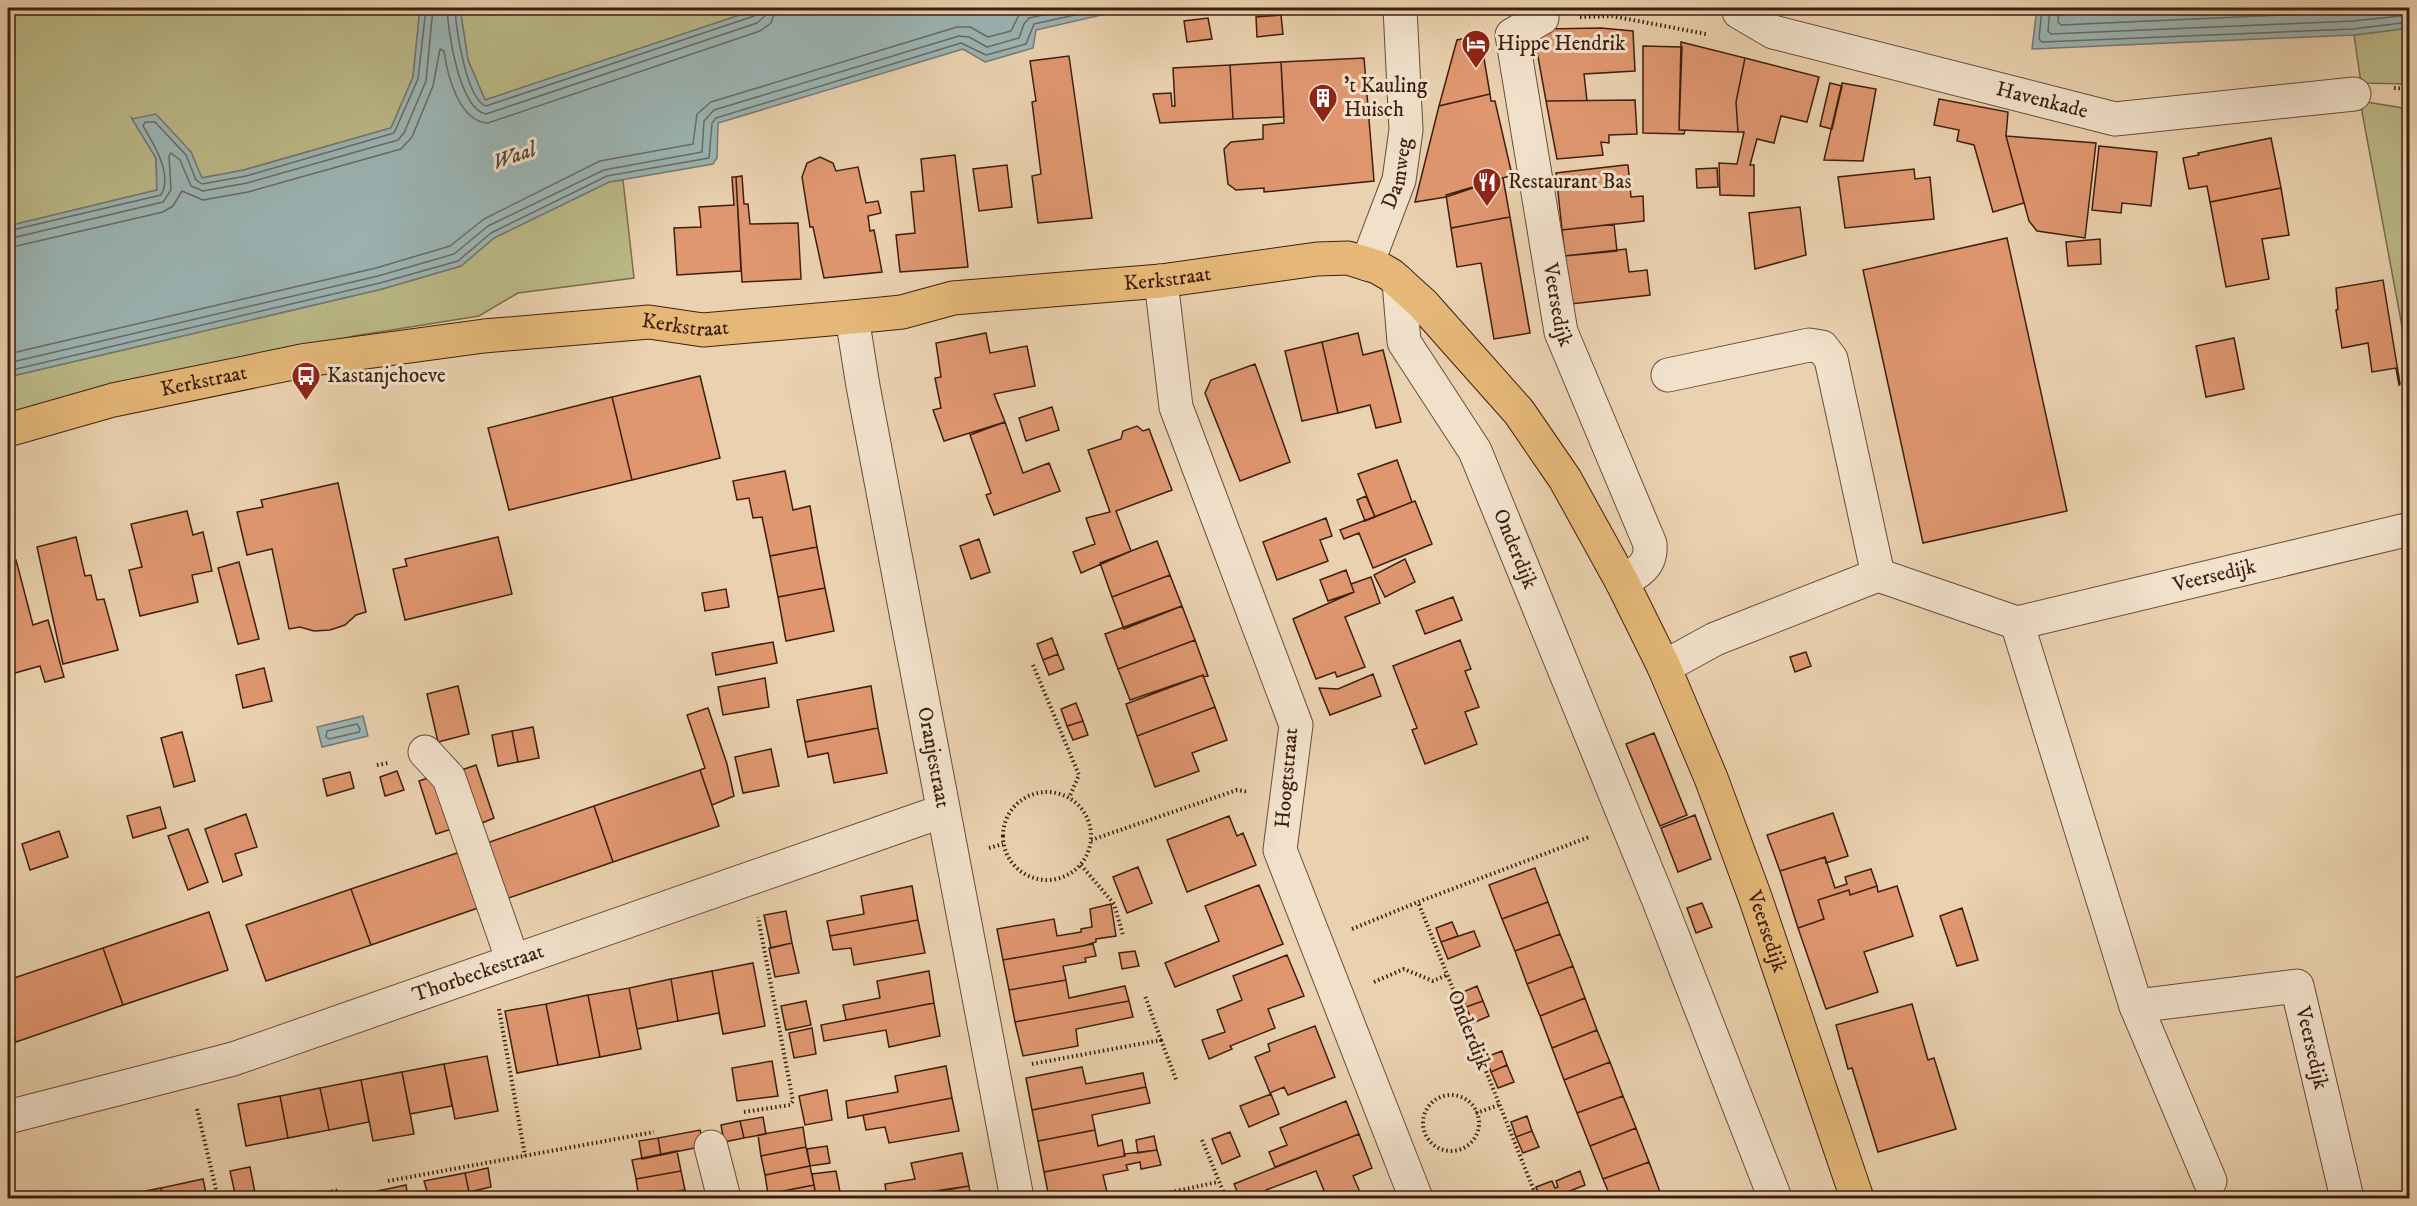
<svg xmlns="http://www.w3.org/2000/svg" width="2417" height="1206" viewBox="0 0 2417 1206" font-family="'IM FELL DW Pica',serif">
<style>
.green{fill:#bbba88;stroke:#7c6c4c;stroke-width:1.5}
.water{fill:#9bb5b5;stroke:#767973;stroke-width:1.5}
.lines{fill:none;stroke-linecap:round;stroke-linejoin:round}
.shore{stroke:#6c6a62;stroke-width:1.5}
.building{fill:#e09770;stroke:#3e1f10;stroke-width:1.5}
.minor-casing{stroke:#694c38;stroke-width:35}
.major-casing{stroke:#3e1f10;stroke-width:35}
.path{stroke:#3e1f10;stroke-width:4;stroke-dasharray:1.5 3;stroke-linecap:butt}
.minor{stroke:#f1e1cb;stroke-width:33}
.major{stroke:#e5b878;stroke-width:33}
.labels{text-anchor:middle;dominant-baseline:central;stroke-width:6;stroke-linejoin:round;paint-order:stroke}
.poi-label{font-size:21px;fill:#3e1f10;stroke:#f1e1cb;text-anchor:start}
.street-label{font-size:21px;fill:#3e1f10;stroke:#f1e1cb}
.water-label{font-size:22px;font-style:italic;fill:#554439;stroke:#f1e1cb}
</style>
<rect width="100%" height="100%" fill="#ead1af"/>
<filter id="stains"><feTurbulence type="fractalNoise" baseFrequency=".00333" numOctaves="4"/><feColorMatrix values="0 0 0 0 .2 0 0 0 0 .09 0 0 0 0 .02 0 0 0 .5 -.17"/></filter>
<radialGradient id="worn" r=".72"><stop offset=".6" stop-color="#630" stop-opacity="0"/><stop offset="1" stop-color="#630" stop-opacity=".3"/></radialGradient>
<path class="green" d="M8,8H420L413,77L391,128L244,170L201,178L191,152L132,118L156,158L157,190L8,226Z
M460,8H761L485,100L468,60Z
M2409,28V84L2361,83L2354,35Z
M2360,101L2409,109V364Z
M623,180L634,278L518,293L479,316L354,336L97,395L8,421V377L382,289L461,266L494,238L609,182Z"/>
<path class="water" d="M420,8H460L468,60L485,100L761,8H1119V11L1036,30L1033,48L985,62L963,49L718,123L717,158L713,164L609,182L494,238L461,266L382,289L8,377V226L157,190L156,158L132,119L156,114L191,152L202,178L244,170L391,128L413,77Z
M2037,8H2409V28L2354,35L2032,49Z
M363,716L368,736L322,747L317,727Z"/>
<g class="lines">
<path class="shore" d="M447,8C448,31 459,109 486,114L757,23L765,16L767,8
M455,8C456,28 466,99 486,106L754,16L759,8
M2042,8L2039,39L2042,42L2353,29L2410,22
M2050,8L2048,31L2051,34L2353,21L2410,15
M2059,8L2058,22L2061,25L2352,12L2392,8
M8,231L161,195C173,175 154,144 143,126L145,122H155L186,155L196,180L202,184L246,176L394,133L418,79L426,8
M8,239L163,202L171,190L169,156L171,153L180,160L191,186L203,191L247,183L398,140L404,133L426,81L433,8
M8,248L163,212L173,206L182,191L203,200L248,192L401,149L412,137L433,86L440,49L444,51C447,74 459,122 488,123L760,31L771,23L776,8
M8,354L376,268L450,246L484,219L600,161L693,144L697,114L711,102L957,27H970L988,37L1011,31L1019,15L1033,8
M8,363L378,276L454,254L488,226L604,170L702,152L704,121L714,110L959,36L969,37L987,47L1019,38L1024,24L1029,18L1076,8
M8,371L380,283L458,261L491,233L607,176L709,158L712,123L716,118L961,43L986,55L1026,44L1034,24L1107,8
M357,724L360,729L359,732L329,739L326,737L327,731Z"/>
</g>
<path class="building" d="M1281,15L1283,34L1257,37L1256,17Z
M1208,18L1212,39L1187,42L1184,21Z
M1601,28L1633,31L1635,71L1584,74L1587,101H1546L1535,40L1544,29Z
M1480,35L1490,94L1439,106L1457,40Z
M1681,42L1745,58L1736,102L1738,132L1679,130Z
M1643,46L1682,47L1679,130H1685L1684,134L1643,133Z
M1069,56L1092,218L1038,223L1032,176L1041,174L1032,102L1036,101L1030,61Z
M1364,58L1374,181L1264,192V188L1236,190L1228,184L1224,149L1231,142L1263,139V125L1284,123L1281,62Z
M1745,58L1819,77L1807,122L1781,116L1774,143L1757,139L1750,165H1754V196L1720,195L1719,163L1737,164L1744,132H1738L1736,102Z
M1281,62L1284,117L1233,119L1230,65Z
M1230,65L1233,119L1160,123L1153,94L1171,93L1172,106H1175L1173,68Z
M1830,83L1842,86L1832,129L1820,126Z
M1842,83L1876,89L1863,161L1824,160Z
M1490,94L1491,101H1495L1512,175L1446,197L1415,202L1439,106Z
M1939,99L2008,112L2006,136L2024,203L1993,212L1974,145L1957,141L1959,130L1934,125Z
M1635,100L1637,134L1609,135V143L1601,142L1603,155L1557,159L1546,101Z
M2006,136L2096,143L2085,238L2037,231L2029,221Z
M2271,138L2281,188L2210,202L2207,186L2189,189L2183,158L2199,155L2198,153Z
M2099,146L2157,152L2151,206L2122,203L2121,213L2092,210Z
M955,155L968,267L900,272L896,235L915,233L911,192L924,191L921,159Z
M820,157L833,163L836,171L858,167L866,203L878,201L881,213L868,216L870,231L874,230L882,272L824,278L813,227H810L802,177L807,163Z
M1007,165L1012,207L979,211L973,169Z
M1625,165H1628L1631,197L1643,196L1644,221L1562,230L1556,173Z
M1717,168L1718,187L1697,188L1696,169Z
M1914,169L1915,179L1930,177L1934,219L1845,228L1838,177Z
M742,176L744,204H748L750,224L798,223L801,279L742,282L736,177Z
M732,177H736L741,271L677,275L674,228L701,227L699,207L734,205Z
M1503,178L1510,217L1451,228L1446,195Z
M2281,188L2289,235L2262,239L2269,279L2226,287L2210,202Z
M1800,207L1806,255L1755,269L1749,213Z
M1510,217L1530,333L1494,339L1481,263L1457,267L1451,228Z
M1614,224L1617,251L1565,256L1562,230Z
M2007,238L2067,511L1923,543L1863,270Z
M2100,239L2101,264L2068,266L2066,242Z
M1626,249L1629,272L1647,270L1650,295L1571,304L1565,256Z
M2383,280L2400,384L2399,385L2396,368L2372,372L2368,343L2342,348L2336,310L2338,309L2336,288Z
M986,333L990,353L1027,346L1035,386L994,394L1005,422L944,441L933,410L941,408L935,378L941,377L936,343Z
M1358,333L1363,355L1383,350L1401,422L1376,428L1370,405L1338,413L1322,342Z
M2234,338L2244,389L2206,397L2196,346Z
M1322,342L1338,413L1302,421L1285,351Z
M1255,364L1290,462L1240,481L1205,393L1211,380Z
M700,376L720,458L632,480L612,397Z
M612,397L632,480L509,510L488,428Z
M1052,407L1059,430L1026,441L1019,418Z
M1005,422L1023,473L1049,463L1060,491L994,515L986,495L991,493L970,435Z
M1137,426L1143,431L1149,429L1172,490L1116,511L1131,551L1081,573L1073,552L1095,544L1086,518L1110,512L1088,450L1121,439L1123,431Z
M1397,460L1412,502L1375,517L1358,474Z
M785,471L793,510L810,506L817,547L770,556L762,517L753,518L749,498L737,500L733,481Z
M338,483L366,612L356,615L345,625L330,630L314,631L300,627L289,629L272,549L247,555L237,512L263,507L261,500Z
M1366,496L1375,517L1365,521L1357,500Z
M1415,501L1432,544L1373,568L1359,533L1344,539L1340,530Z
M187,511L193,535L203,532L212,571L192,575L198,602L140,616L129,570L142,567L131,524Z
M1326,518L1332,536L1320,540L1328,561L1277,580L1263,542Z
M76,537L85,576L91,575L97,600L104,599L118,650L63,664L37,547Z
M498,537L512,594L405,620L393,569L407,566L405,559Z
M979,539L990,572L971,579L960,546Z
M1157,541L1170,575L1112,597L1100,563Z
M817,547L825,588L778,597L770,556Z
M1405,559L1415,582L1385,597L1374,575Z
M16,560L33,625L48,620L64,677L45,682L40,666L8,675V562Z
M239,562L259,639L238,644L218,568Z
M1346,570L1354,592L1328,601L1320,580Z
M1170,575L1182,606L1124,629L1112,597Z
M1371,577L1380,603L1345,617L1365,667L1337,677L1335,672L1316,679L1293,619L1354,592L1351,584Z
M825,588L834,631L786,641L778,597Z
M726,589L729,607L705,611L702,593Z
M1453,597L1462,620L1425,634L1416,611Z
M1182,606L1195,640L1118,669L1105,634Z
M1052,638L1058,654L1043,660L1037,644Z
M1195,640L1208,676L1203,677V675L1130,700L1118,669Z
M1460,640L1471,669L1465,671L1479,707L1465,712L1477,744L1425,764L1412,730L1417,728L1393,666Z
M773,642L777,663L716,675L712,653Z
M1806,652L1811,666L1795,672L1790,657Z
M1058,654L1064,669L1049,675L1043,660Z
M264,668L272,701L243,708L236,675Z
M1373,674L1381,696L1330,715L1319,688L1338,689Z
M1203,675L1215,707L1137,736L1126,704Z
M765,678L769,707L723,715L718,687Z
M458,686L469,734L438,742L427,694Z
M871,686L878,728L805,742L797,700Z
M1076,703L1083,721L1067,726L1061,709Z
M1215,707L1227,740L1192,753L1199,771L1155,787L1137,736Z
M708,708L727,764L734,796L712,805L700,770L705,768L687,715Z
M1083,721L1088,735L1073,740L1067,726Z
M533,727L539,758L518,762L512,731Z
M878,728L887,773L834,783L828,753L808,757L805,742Z
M512,731L518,762L498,766L492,735Z
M182,732L195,781L174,787L161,738Z
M1654,733L1687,815L1660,826L1626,744Z
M771,749L779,786L743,793L735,757Z
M476,765L494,818L482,823L456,772Z
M700,770L719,826L613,862L594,806Z
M397,771L404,790L385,796L380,777Z
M350,772L354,788L327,796L323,779Z
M440,774L458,827L436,834L419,781Z
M594,806L613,862L506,899L487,843Z
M160,807L166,828L133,838L127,816Z
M1833,813L1848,856L1826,863L1825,857L1780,871L1767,835Z
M246,814L257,847L235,854L242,875L223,882L205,829Z
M1695,815L1711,859L1678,872L1661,828Z
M1229,816L1237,836L1243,833L1256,865L1187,892L1167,840Z
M188,829L208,882L188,890L168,836Z
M59,831L68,857L30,870L22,844Z
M460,852L478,908L371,945L351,889Z
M1825,857L1835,888L1847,884L1845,877L1871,869L1877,886L1850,895L1849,890L1818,900L1824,919L1798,928L1780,871Z
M1138,867L1152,903L1127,913L1113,877Z
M1535,868L1548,902L1502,919L1489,885Z
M1259,885L1283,944L1175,987L1165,963L1219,941L1205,906Z
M912,886L918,920L830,936L827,921L864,914L861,896Z
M1877,886L1878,892L1897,886L1913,936L1864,952L1878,992L1826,1009L1798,928L1824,919L1818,900L1849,890L1850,895Z
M351,889L371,945L266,981L246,925Z
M1548,902L1560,934L1515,951L1502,919Z
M1702,903L1712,927L1696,933L1687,908Z
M1111,904L1116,936L1096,939V942L1083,946L1003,960L997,929L1054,919L1057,936L1081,932V929L1092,927L1090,909Z
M1962,908L1978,960L1957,966L1940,916Z
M786,911L792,943L771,948L764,915Z
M209,912L228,970L123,1005L103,948Z
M918,920L925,953L854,965L851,948L833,950L830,936Z
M1452,922L1458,936L1441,942L1436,928Z
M1474,931L1480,946L1448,959L1441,942Z
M1560,934L1573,966L1527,984L1515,951Z
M792,943L799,973L775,977L769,948Z
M1093,944L1096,956L1085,958L1086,962L1063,966L1066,980L1009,990L1003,960Z
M103,948L123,1005L16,1042L8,1015V980Z
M1135,951L1139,966L1122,969L1119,953Z
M1287,955L1304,996L1268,1009L1275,1028L1230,1046L1232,1049L1209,1059L1202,1040L1225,1032L1217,1010L1242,1000L1233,976Z
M753,963L765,1026L723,1034L712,971Z
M1573,966L1585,998L1540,1016L1527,984Z
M712,971L723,1034L719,1013L678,1021L671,979Z
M929,971L934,1003L846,1020L843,1005L880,998L877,981Z
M671,979L678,1021L637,1029L629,988Z
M1066,980L1069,998L1125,986L1129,1001L1015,1022L1009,990Z
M1477,986L1483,1001L1466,1007L1461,993Z
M629,988L641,1049L600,1057L588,995Z
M588,995L600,1057L558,1065L546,1004Z
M1585,998L1597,1030L1552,1048L1540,1016Z
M806,1001L811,1025L786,1030L781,1006Z
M1129,1001L1133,1017L1076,1029L1078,1046L1023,1056L1015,1022Z
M1483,1001L1489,1016L1473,1023L1466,1007Z
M934,1003L940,1036L889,1047L886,1030L824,1041L821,1025Z
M546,1004L558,1065L517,1073L505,1011Z
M1912,1004L1928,1060L1934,1058L1956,1129L1878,1152L1852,1068L1848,1069L1836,1025Z
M1315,1026L1335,1077L1288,1095L1284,1087L1270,1093L1255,1057L1270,1051L1268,1044Z
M812,1028L816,1054L794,1058L789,1033Z
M1597,1030L1610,1062L1564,1080L1552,1048Z
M1502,1051L1507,1065L1491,1072L1486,1057Z
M487,1056L498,1111L455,1119L444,1064Z
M772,1061L778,1096L737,1101L732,1068Z
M1610,1062L1623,1096L1577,1113L1564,1080Z
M444,1064L452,1106L410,1114L402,1072Z
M1507,1065L1514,1082L1498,1088L1491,1072Z
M946,1066L952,1098L848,1118L846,1101L898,1092L895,1076Z
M1082,1067L1086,1084L1143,1073L1146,1087L1032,1110L1026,1078Z
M402,1072L414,1134L373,1141L361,1080Z
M361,1080L369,1122L329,1130L320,1088Z
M1146,1087L1150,1103L1092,1115L1095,1130L1038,1141L1032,1110Z
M320,1088L329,1130L288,1138L280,1096Z
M827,1090L832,1120L805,1125L799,1096Z
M1271,1094L1279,1114L1249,1127L1240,1106Z
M280,1096L288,1138L246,1146L238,1104Z
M1623,1096L1636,1128L1590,1146L1577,1113Z
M952,1098L959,1131L889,1143L885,1127L866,1130L863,1115Z
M1346,1101L1359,1134L1275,1167L1269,1152L1287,1145L1280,1128Z
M1527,1116L1532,1131L1516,1137L1511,1122Z
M763,1117L766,1134L744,1138L740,1121Z
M740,1121L744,1138L724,1142L721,1125Z
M803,1127L806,1147L761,1156L758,1135Z
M1636,1128L1649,1162L1603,1179L1590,1146Z
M700,1130L704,1146L661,1155L658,1138Z
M1095,1130L1098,1146L1122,1140L1125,1156L1044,1172L1038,1141Z
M1532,1131L1539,1147L1523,1153L1516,1137Z
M1230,1132L1240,1156L1222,1164L1212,1139Z
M1359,1134L1372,1168L1353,1176L1360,1192L1343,1198H1327L1316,1171L1266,1190L1269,1198H1240L1234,1184Z
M1154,1136L1157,1150L1138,1153L1136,1140Z
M658,1138L661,1155L642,1159L639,1141Z
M827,1146L830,1163L810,1166L807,1149Z
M806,1147L810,1166L765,1175L761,1156Z
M1157,1150L1161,1165L1141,1169L1140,1162L1126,1165L1128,1170L1103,1175L1107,1192L1075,1198H1049L1044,1172L1125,1156L1124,1154Z
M677,1151L681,1171L636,1179L632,1160Z
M962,1153L969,1186L887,1198L885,1184L915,1179L911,1163Z
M1649,1162L1660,1192L1644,1198H1611L1603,1179Z
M810,1166L814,1185L768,1194L765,1175Z
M250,1167L256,1198H236L230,1171Z
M488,1168L491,1187L469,1192L465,1173Z
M681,1171L685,1190L639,1198L636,1179Z
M836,1171L840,1192L816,1196L812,1174Z
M1580,1171L1585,1185L1552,1198H1540L1536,1187L1552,1181L1555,1188L1558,1187L1556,1181Z
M465,1173L469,1192L429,1198L424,1181Z
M203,1179L207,1198H163L161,1188Z
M406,1185L408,1198H384L382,1190Z
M814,1185L816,1198H769L768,1194Z
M969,1186L971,1198H901Z
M161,1188L163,1198H121L120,1196Z
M382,1190L384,1198H364L363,1194Z
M685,1190L686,1198H640Z
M1221,1192L1222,1198H1199L1198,1196Z"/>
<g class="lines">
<g class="minor-casing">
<g id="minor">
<path id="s1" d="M1740,8L1739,12L1773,32L2115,119L2354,94"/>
<path id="s2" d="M1542,18L1512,35L1561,332L1650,544C1652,566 1638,572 1622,582"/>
<path id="s3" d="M1367,264L1399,180L1406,130L1400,8"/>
<path d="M1161,281L1176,407L1296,725L1280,850L1416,1198"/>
<path id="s4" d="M1399,282L1404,342L1475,451L1659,901L1775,1198"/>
<path id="s5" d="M852,317L863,386L1017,1198"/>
<path id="s6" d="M1878,575L2017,623L2410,529"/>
<path id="s7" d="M2017,623L2136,1006L2297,986L2347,1198"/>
<path d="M1664,667L1715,639L1878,575L1831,359L1822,347L1809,345L1668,375"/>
<path d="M425,752L449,778L513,961"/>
<path d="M2136,1006L2210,1181"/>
<path id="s8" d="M8,1117L233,1059L943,811"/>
<path d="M711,1147L724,1198"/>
</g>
</g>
<g class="major-casing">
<g id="major">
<path id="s9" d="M8,430L113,400L307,360L484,336L649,322L703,330L852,317L902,312L953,298L1161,281L1317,259L1348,258L1377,267L1391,275L1423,304L1519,412L1565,479L1622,582L1664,667L1711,778L1756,900L1857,1198"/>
</g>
</g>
<path class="path" d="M1580,17L1612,16L1706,34
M2394,88L2410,89
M1033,665L1079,775L1069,798
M377,765L388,763
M1003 836a44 44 0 1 1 88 0a44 44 0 1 1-88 0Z
M1091,840L1237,790L1248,792
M989,848L1003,844
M1081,865L1114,904L1123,935
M1352,929L1418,902
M1374,982L1404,969L1433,981L1447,975
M499,1009L525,1156
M1161,1040L1177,1082
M1032,1064L1161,1040L1145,996
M1423 1123a28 28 0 1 1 56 0a28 28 0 1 1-56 0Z
M197,1109L218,1198
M744,1112L790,1105L793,1101L758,917
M1476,1113L1499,1105
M1202,1140L1226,1198
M388,1181L654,1132
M296,1198L340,1190
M1144,1198L1218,1182
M1537,1198L1418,902L1589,837"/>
<use href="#minor" class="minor"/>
<use href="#major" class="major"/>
</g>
<defs>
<g id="hotel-pin" transform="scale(1.5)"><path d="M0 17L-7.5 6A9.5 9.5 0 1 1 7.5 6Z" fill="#8f2418" stroke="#f1e1cb"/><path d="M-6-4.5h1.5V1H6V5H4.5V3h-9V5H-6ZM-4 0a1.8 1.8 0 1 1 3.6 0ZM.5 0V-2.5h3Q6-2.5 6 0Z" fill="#fff"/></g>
<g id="building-pin" transform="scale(1.5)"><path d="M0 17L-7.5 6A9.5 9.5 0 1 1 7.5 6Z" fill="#8f2418" stroke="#f1e1cb"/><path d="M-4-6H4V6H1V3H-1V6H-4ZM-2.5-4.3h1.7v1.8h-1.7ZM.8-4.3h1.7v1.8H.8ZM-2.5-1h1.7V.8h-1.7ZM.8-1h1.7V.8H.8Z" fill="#fff"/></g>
<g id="restaurant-pin" transform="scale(1.5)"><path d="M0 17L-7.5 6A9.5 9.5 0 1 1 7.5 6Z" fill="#8f2418" stroke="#f1e1cb"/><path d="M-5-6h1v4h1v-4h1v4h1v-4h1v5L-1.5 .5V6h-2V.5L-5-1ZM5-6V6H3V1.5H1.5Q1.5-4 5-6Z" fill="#fff"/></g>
<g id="bus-pin" transform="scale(1.5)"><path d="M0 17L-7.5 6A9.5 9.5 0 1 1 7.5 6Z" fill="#8f2418" stroke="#f1e1cb"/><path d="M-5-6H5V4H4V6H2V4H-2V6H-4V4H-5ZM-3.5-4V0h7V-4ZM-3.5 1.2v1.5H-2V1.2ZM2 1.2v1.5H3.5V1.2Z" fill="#fff"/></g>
</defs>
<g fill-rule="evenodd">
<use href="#hotel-pin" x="1476" y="44"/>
<use href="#building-pin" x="1323" y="98"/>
<use href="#restaurant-pin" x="1487" y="182"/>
<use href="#bus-pin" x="306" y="376"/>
</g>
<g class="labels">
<g class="poi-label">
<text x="1497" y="44">Hippe Hendrik</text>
<text x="1344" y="86">'t Kauling<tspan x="1344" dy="24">Huisch</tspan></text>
<text x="1508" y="182">Restaurant Bas</text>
<text x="327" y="376">Kastanjehoeve</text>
</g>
<g class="street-label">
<text stroke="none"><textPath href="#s1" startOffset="321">Havenkade</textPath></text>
<text stroke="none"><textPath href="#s3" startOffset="96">Damweg</textPath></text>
<text stroke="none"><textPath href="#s9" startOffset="1174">Kerkstraat</textPath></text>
<text stroke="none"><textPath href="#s2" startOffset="308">Veersedijk</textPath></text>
<text stroke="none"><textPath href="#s9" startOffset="688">Kerkstraat</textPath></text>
<text stroke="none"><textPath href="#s9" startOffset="202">Kerkstraat</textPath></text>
<text stroke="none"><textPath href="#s4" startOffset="296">Onderdijk</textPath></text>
<text stroke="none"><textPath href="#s6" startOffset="350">Veersedijk</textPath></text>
<text stroke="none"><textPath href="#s5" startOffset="448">Oranjestraat</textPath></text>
<text transform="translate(1287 778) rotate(-85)">Hoogtstraat</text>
<text stroke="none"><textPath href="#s9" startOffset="2168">Veersedijk</textPath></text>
<text stroke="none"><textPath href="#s8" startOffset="492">Thorbeckestraat</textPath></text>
<text transform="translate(1469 1030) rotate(68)">Onderdijk</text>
<text stroke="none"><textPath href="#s7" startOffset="627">Veersedijk</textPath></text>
</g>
<g class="water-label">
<text transform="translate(514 156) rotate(-20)">Waal</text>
</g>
</g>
<rect width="2417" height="1206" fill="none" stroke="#ead1af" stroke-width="30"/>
<rect x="9" y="9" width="2399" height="1188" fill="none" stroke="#3e1f10" stroke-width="3"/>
<rect x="15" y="15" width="2387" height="1176" fill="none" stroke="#3e1f10" stroke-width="1.5"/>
<rect width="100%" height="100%" filter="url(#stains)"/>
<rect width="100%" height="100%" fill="url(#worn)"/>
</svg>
